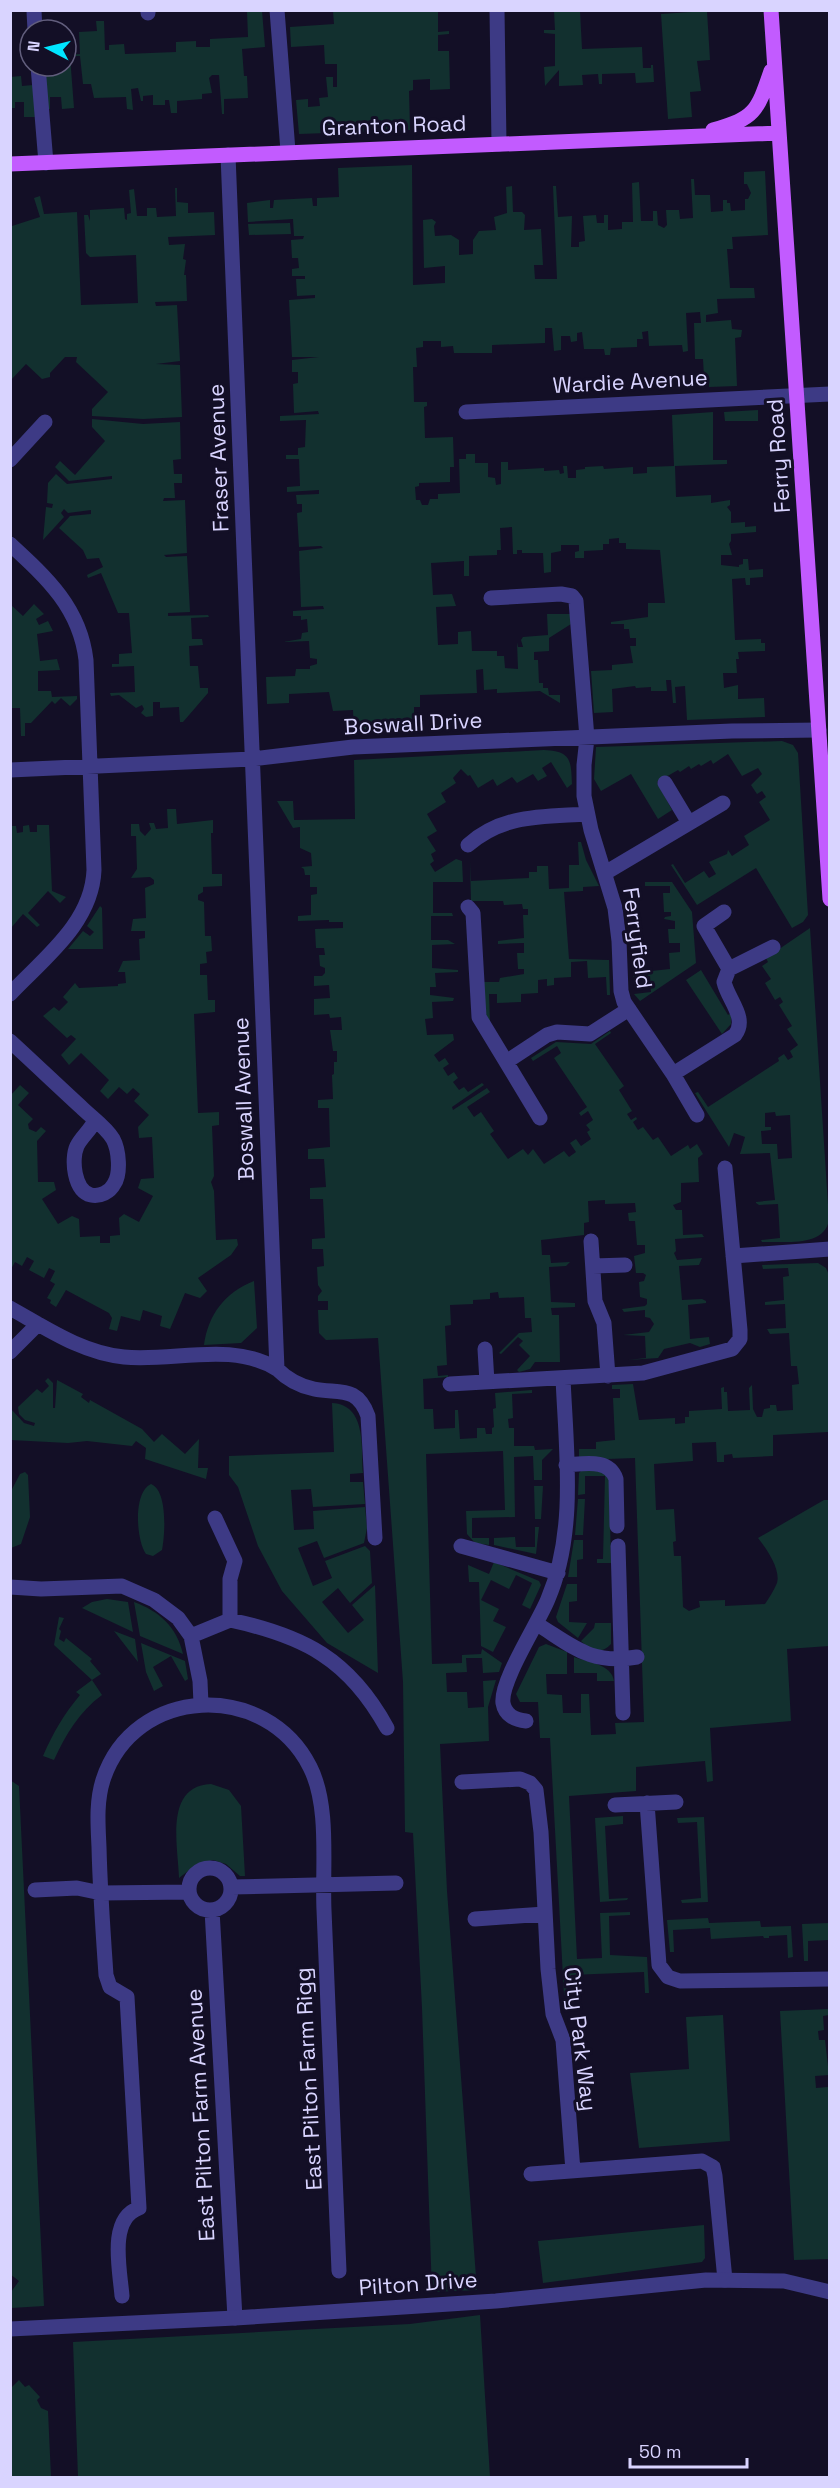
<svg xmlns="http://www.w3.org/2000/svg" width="840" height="2488" viewBox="0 0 840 2488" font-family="'Space Grotesk',sans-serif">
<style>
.green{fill:#12302f;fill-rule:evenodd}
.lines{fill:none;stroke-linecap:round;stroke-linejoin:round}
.minor{stroke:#3d3a85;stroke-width:15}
.tertiary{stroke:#3d3a85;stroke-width:15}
.primary{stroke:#c25bff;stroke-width:15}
.labels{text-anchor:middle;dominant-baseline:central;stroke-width:6;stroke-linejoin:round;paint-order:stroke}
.street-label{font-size:22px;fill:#d9d4ff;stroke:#130f26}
</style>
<rect width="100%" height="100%" fill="#130f26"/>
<path class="green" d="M247,11H262L265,47L242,49L244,76H247L248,98L224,99V114H222L219,75H212L209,78L212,93L202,94V99L177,101V113H171L169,100H165V105H153V95L143,96V101H141L138,88L131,89L133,110L127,109L126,97L94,98L91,84H83L80,56H70L74,108L62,109L61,97H50V109H45L42,66H66V55L80,54L79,32L97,31L96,21H104L105,50H109V45L124,44L125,54L176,52V42L196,41V47H210V39L248,37Z
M333,11H438V32L449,31V34L438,35V51H449L450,89L430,90V79L413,80V90L409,91L410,130L299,134L296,100L308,99V107L320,106L319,98L328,97L326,77H333V87H337V64H325L324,45L291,47L290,27L334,24Z
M554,11H580L582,49L642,47L643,68H651V65H653L654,82L636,83L635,73L602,74V84H599L598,74L582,75L583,85L559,86V70L545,86L544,67L555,66V34L544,33V30H555Z
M707,11L710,60L697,61L701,91L690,92L692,117L668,119L661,14Z
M21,76L22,86L33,85L35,117H24V102H15V108H11L10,77Z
M412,165L413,285L445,283V266L424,268L423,220L432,219L436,222L434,226L435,236L451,235L459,240V255L473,254V240L479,231L496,230L494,217L507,213L506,187L512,186L513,212H522L525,215L524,230L541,229L543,265H534L535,279H557L553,186H556L558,217L572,216L571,247H579V242L585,241L583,216L596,215L597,223H604V215H608V230L622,229V222H633L632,183L639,182L641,221H653V211H657L658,225L664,228L667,225L666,210H679L680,219L693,218L691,179H694L695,195H710L711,212L723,211V200H727V203H730L731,211L745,210V199H748L751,193L747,184H744V172L765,171L768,235L732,237L733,249H727L730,288H754L755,298L717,299L718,313L706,315V322L731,320L732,329L742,330L741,337L735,338L737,386L709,387V380L704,377L703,359H695L694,323H701L700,312L686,313L688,351L683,352L682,345L649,346L648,331L642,332L643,339H637V347L611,348L610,355H605L604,349H584L582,332L577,333V341L571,342L570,336H561V350L554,351L552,328H545V343L492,345V353H454L453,346L441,347V341H423V347L416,348L417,367H413L414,402H427V406L424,407L425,438L453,437L454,467H450V482L419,483V486L415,487L416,500H420L422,505H428L430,499H438V494L460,493L459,459H466V454H475V463H488V477L495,478L496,485L501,484V462H508V470L544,468V471L559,470L560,474L564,473L563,466H567L568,478H576V470L585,469V467L603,466L604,469L633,467V474L647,473V467L674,466L672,415L713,412V460H727V464L675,466L676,497L711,495V503L730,500V505L727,507L731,512V523L745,522V527L756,526V532L731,534V541L729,544L732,555H721V565L739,567V565L743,564V559H748L749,570L763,569V577L750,578V585H746L745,578L732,579L735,640L761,639V643H765V651L738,652L739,659H736L737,673H723L724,688L738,685V699L764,698L765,717L687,720L685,686L675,687L676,703H673L671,680H666L667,691H651V687L636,688L635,686L612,689L613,712L594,713L591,671L612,670V665L633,663L630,646H636V638H630L629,629H624V624H611V622L648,617V603H665L660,550L626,549V543H619V538L609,539V544H603V550L584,551V558H575V552L579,551V545H561V551L551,553V572L544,573L543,553H522V550H517V554H513L512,527L500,528L501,550H497V555L469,556V576H464V561L431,563L433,595L452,594L456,606L436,607L438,645L458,644V632L471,631L472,651H497V656H504L505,668L518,669L517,642L518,647H523L521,640L523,637L548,635L547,614H570L571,624L549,638V651L534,652V660H538L539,683H543V688H548L549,695H560V703L540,691L497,693V689L484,690L483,669L476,670L477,693L420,695V707H414V731H354L353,710L333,711L329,692L289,694V703L267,704L266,677L295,676L296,669H310V666L317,664V659L310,658L309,641L283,642L301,639L302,633L308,632L307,619L301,620V616H293V611L324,609L323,606L301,607L299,551L323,548L321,546L299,547L297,513L302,512V504H297L296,495L319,494V490L287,492V487L300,486L299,459H286V455H298V448L305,447L306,420L280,421V416L319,414L318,411L294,413L293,384L298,383V372H292V360L319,357H292L289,300L315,298V295L297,296L296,279H305V276H292V269L299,268L298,258H292L291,240L303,239L304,236H294L293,219L248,222L247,203L270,200V208H273L274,200L312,198L313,206H317V198L339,197L338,168Z
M175,188H177V202L188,203V213L214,212L215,235L168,237L169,245L185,244L183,259L186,260L184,275H186L187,301L155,302L156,306L177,305L180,361L156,364L180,365L182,417L143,419L92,416V409L108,392L76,362L77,357H65L50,373V377L42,379L26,364L11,380L12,226L40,217L34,198L40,196L44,214L77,212L81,305L138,303L136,255L90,257L86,253L84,215H88L90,221V210L124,208L125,219L127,220V214L131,213L129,190L134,189L137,216H147V208H156L157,217L176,216Z
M290,223L291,234L249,235L248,224Z
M758,410V421H725L724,412Z
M92,419L143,424L180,422L181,459L173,460L174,474H182V483H174L175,498H164L163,501L185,500L187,553L164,555L166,557L187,556L190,612L168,613V616L208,615L209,617L191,618L192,639H202L203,645L189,646L190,666H198L200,688H208V693L183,722H180L179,707L160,708V702H153V716L146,717L141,713L144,709L142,705L136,708L119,695L111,696L110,693L135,692L134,666L112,667V664H119V654L132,653L129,613H118L101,573L88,578L87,575L103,567L99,558L87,559L83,550L59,528L70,516L91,514V510L68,513L64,509L61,513L64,517L43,540L46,507L52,508L53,504L47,503L48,483L56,474L67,484L112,479V476L69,481L55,467L60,461L75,475L105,441L92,427Z
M34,604L44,614L36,619L39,625L48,621L53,631L37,634L40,661L57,659L60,670L38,671V691H51L52,697L77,696V699L70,706L61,698L55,704L52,701L31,723H25V736H21L20,708H11V605L23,616Z
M782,741L793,745L798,753L808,915L803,922L792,928L756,868L697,905L671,865L673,864L685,883L704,871L709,878L716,874L709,862L727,854L728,850L732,856L749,845L744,836L770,820L759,802L766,797L762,791L757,794L751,785L762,774L758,768L742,776L728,754L713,764L711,760L701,766L699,764L691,769L689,766L680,772L678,770L657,782L672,810L658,819L631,774L601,791L594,779L596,747Z
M544,750C571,751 571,760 572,784L567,788L551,762L542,768L547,776L538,781L533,774L517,783L512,777L497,786L493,779L478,788L470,775L468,776L461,769L453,778L456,783L441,793L446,802L427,814L437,831L427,837L436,851L431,854L434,861L430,864L435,872L456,859L462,861L463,882H433V913H452L453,916H431V940H448L455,944L432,945V968L458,970V972L435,973L436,987H430V995L454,998L453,1001L432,1002L433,1018L425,1019L427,1035L453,1034L454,1040L434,1055L439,1062L445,1058L449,1064L443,1068L448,1076L454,1072L458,1078L453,1082L459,1090L464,1087L468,1092L482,1083L484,1085L452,1107L453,1110L487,1088L490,1092L467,1107L474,1117L481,1112L494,1131L490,1134L508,1159L523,1149L528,1155L533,1149L544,1164L564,1151L569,1157L576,1152L570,1143L576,1139L581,1146L591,1139L587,1132L590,1130L586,1125L593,1120L588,1111L581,1116L579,1113L587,1107L554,1058L561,1053L557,1046L533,1061L531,1058L556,1042L591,1044L610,1031L611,1033L595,1044L624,1086L619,1090L632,1111L627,1114L631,1120L636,1117L637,1119L633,1122L638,1130L643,1127L653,1140L658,1137L671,1156L688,1145L690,1149L697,1144L703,1154L698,1158L699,1182L681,1183V1202L673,1205L676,1210H682L683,1235L702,1234L704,1237L675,1239L676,1251L674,1253L677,1260L702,1258L699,1265L679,1266L682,1300L702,1299L706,1301V1303L688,1305L690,1339L709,1337L710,1344L700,1347L690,1343L664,1349L658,1358L628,1360L646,1358L645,1336L623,1335L649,1332L654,1324L650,1318L645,1317V1310L624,1312L622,1309L645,1306L647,1304V1299L640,1297L639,1282L644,1281L646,1275L643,1273H636L634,1256L645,1253V1245H637L635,1221H629L628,1213L636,1212L635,1203L605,1204V1200L588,1201L589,1222L584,1223V1235L541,1240L542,1255H550L551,1263L570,1262L566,1266L549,1267L551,1302L575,1303V1307L551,1308L552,1315H559L560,1362H535L530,1369L519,1372L517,1370L530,1356L519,1345L523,1341L518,1337L501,1354L499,1353L519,1333L532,1332L531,1318H525L524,1297L499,1298L498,1292L490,1293V1299L473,1300V1304L450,1305L451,1325L445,1326L447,1365L437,1366L438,1376L448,1375V1377L423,1379L424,1409H433L434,1429L455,1428V1410H458L460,1439L477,1438V1428H485L486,1434H492V1428L494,1427L493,1409L496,1408L495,1393L532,1390V1393L512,1394L513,1418L508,1419L509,1428H514V1446H534L535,1450L553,1449L542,1460V1480H534L533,1456L514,1457L515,1517L472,1518V1538H489V1545L475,1543L467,1534L466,1511L505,1510L503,1451L426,1454L432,1664L462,1663V1655L481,1654L482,1649L502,1663L499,1672L483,1673L482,1658H466L467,1672L446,1673L447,1692H467L468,1708L484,1707L483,1681L496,1680L488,1707L489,1741L440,1744L447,1891L477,2290L432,2292L422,2008L413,1833L405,1832L403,1682L378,1338L326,1340L319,1333L318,1310H328V1301H318V1296L322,1291L318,1285L317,1267L324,1266L323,1249H312V1239L325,1238L323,1199H310V1188L326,1187L324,1159H308V1149L330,1147L329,1108H318V1100L333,1099L332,1075L334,1074V1062H337V1051H333L330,1030H342L341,1017L330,1018L329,1014L314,1015V999L330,998L329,985L314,986V976H322L325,973V968L320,966L319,955H325L324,948H316L315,929L343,928V922H329V920L298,921V916L311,915V895L317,894V887H310V875H305L304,869L301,867L312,866L311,853L300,848V827L293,828L277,801H293L294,820L355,819L354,760Z
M167,809H176L177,824L213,820V833H211L212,874H222V886L203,887V892L198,895V900L204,902L205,936H211L212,951L206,952L207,963L200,964V975H207L208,1000H215V1012L194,1014L198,1113L219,1112V1125L212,1126L214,1176L211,1182L214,1191L216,1240L237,1239L238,1245L231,1255L198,1278L207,1291L200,1298L185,1293L170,1329L160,1326L162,1316L143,1310L140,1321L121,1316L117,1331L109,1329L112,1318L109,1313L66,1290L56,1307L50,1303L51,1300L47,1298L55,1284L50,1281L55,1271L49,1268L44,1278L29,1270L34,1261L27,1257L22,1266L15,1262L11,1269V1095L20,1085L29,1093L18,1105L33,1119L28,1124L29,1129L36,1132L41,1127L46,1131L37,1141L38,1182H54L56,1190L42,1199L58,1224L72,1216L79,1219L80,1237L100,1236V1243H110V1236L120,1235L119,1218L124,1214L139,1222L153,1196L138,1188L141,1179L154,1178L152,1137L139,1138L138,1127L149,1115L134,1101L140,1094L133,1088L127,1094L119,1087L108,1099L100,1091L109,1080L81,1053L69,1065L61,1055L76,1039L71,1035L67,1038L43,1016L54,1007L59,1011L68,1002L63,997L75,983L79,988L118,986V984L126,983L125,972H118L123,961L140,960L139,939L145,938V931H131L133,919L146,918L145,888L154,884V880L150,877L131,878L137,869L136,836H131V824H139L140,831L145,836L151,829L149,823H154L156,829L168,828Z
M29,825L30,832H37V825H49L52,891L66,897L60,903L48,891L28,913L40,925L37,927L23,914L11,928V826H16L17,833L23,832V826Z
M578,842H581L586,860L599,886L583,887V891L564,892L569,959L609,960L610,995H607L606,977L588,978L587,961L571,962V977L554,978V985L547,986V979L538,980V993L521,994V1002L497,1003V994H489L490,1023L486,1020L482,982H499L500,978L524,974V969H518L517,953H524V943L498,944V941L524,938L523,915H528V909H523L522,904L504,905L503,901H471L470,861L471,881L529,878V872H537V866H548L549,889L569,888V865H579Z
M645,882H672L692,912L696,963L640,1001L634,994L651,992L650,976L633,977V973L670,969L669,953L680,952V943H669L668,929H675V921L664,919L665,917L671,916V912H664L663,893H670V886H645Z
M100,906L102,908L103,949H68L83,931L90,936L94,932L87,926Z
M810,928L829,1220C824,1248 783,1241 762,1242L761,1240L780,1238L778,1204L759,1205L756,1203V1202L775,1200L770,1153L740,1154L745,1137L734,1133L729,1147L695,1093L698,1092L708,1107L779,1061L778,1058L784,1054L788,1060L793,1057L790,1051L798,1045L787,1029L792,1026L779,1005L783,1002L780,997L775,1000L765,983L771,979L762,966L768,962L766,958ZM775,1112L776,1116L790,1115L792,1158L778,1159L777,1144H762L761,1131L771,1130V1127H765V1113Z
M701,970L728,1015L731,1013V1024L722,1034L686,980Z
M818,1263L826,1268L829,1275V1448L828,1432L773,1435V1456L733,1458L732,1454L724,1455V1462H717L716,1442L692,1443L693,1461L654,1464L656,1510L674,1509L676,1541L673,1542L674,1556H681L683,1607L689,1611L700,1607L699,1601L725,1600V1606L765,1604C769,1598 774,1590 777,1583C781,1569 766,1548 758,1538L824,1500H829V1646L787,1649L791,1721L710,1728L713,1781L707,1782L705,1761L636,1767V1791L569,1796L577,1959L602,1958L600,1913L630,1912V1915L609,1916L610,1955L647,1957L649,1993H645L644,1972L571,1975V1995H564L550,1738H540L538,1702H520L516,1694L539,1647L546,1644L567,1652V1674H546L547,1694L562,1695L563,1713H581V1694H589L591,1735L616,1734L615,1723L644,1722L635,1458L579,1460V1449H596V1442L615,1440L613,1398H620V1389H612V1385L633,1384L639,1420L675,1418V1424L685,1423V1417H689V1411L722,1409L721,1388L724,1387V1392H727L728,1411L750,1410L749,1388L752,1385L753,1409L757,1417H762L764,1409L770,1408V1405H776L777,1411L793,1410L792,1385L799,1384L797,1366H791L789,1333L770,1334L767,1329L786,1328L785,1304L765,1305V1302L784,1300L783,1277L789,1276L788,1268L763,1269L762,1265Z
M254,1281L257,1328L241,1343L204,1345C208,1315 225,1292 254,1281Z
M48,1378L53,1383V1408H55L57,1380L83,1394L81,1397L89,1403L90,1400L142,1429L154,1442L162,1434L185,1454L199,1439L198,1468H208L206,1479L145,1459L146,1448L136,1441L132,1446L87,1441L68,1443L11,1440V1409L24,1423L34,1426L35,1423L25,1420L19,1414L18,1407L37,1389L42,1393L49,1386L45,1381Z
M332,1403C367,1405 361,1448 363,1473L350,1474V1482H363L365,1504L313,1507L311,1489L291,1490L294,1530L314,1529L313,1511L365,1507L367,1528L364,1543L324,1558L317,1541L298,1548L313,1586L332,1578L325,1561L365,1546L370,1551L372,1583L350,1603L338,1588L322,1602L348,1633L364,1620L352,1605L375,1585L378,1673L327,1643L282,1591L258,1546L238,1487L229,1475V1456L334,1452Z
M601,1470L609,1476L611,1563H597V1559H603L605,1476H585V1494L578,1495L579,1473L581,1471Z
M25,1472L28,1475L30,1517L21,1544L11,1548V1491L20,1474Z
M151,1484C168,1491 165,1535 162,1550L153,1556L146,1554C136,1540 133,1492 151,1484Z
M534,1486H543L541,1519H535Z
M578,1499H585L583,1535H575Z
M535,1527H539L536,1554L494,1545V1538L515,1537L516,1547H535Z
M574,1540H583V1559L577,1560V1577H568Z
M494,1562L539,1581L541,1585L530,1609L522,1605L532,1583L516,1575L509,1589L491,1580L481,1600L499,1609L493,1621L506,1627L493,1652L481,1646L479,1582H469L468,1565L489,1574Z
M567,1584H577V1601L569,1602V1622L587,1623L578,1638L558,1622L556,1617Z
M107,1599L128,1602L133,1632L82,1608L92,1602Z
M134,1602C159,1611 177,1627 183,1654L140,1636Z
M59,1617L64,1618L59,1629L61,1631L59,1639L64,1642L66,1638L92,1659L90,1661L101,1674L92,1680L102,1695C79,1712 66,1734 54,1760L43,1756C53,1733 64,1714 80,1695L76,1692L92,1680L54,1645Z
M595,1623H611V1644C601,1655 591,1651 581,1641L594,1628Z
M114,1631L135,1639L138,1662Z
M141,1643L185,1661L188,1679L185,1681L171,1656L153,1667L163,1686L154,1691L146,1672Z
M574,1657C587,1662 612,1664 614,1681H597V1673H574Z
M10,1780L19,1786L44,2306L11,2308V2292L19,2281L10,2274Z
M211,1784L229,1790L241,1806L245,1876H240L226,1864L213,1860L197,1864L179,1878C178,1846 164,1786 211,1784Z
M623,1816V1824L605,1826L609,1899L628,1898L627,1900L600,1902L595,1818Z
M704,1817L708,1902L682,1903L681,1900L701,1898L697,1822L678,1823L677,1818Z
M708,1918L709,1923L760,1921L761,1927L791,1926L793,1957L788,1958L787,1935L769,1936V1938H764L763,1936L711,1939L710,1928L673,1930L674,1952H670L667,1920Z
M829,1923V1940L808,1941V1961H804L802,1924Z
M829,2009V2015L823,2016L824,2030L818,2031L819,2040H825L829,2075L815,2076L816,2088L828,2087L829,2259L794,2260L780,2011Z
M723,2015L730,2141L639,2148L630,2073L689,2069L686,2017Z
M704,2225L705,2258L702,2262L543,2283L538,2241Z
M480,2315L490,2477H78L73,2342L410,2324Z
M19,2380L25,2387L29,2385L40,2397L37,2400L41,2408L48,2411L51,2477H11V2388Z"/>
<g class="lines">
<path class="minor" d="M148,10V13
M277,10L288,151
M497,10L499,144
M34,11L35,30
M38,66L46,163
M228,155L277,1369C288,1380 299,1386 314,1389C339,1394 357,1385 368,1416L375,1538
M466,412L830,394
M10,460L45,422
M10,544C47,578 80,608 86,660L94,870C92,923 44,958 10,994
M491,598L561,594L572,596L576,601L587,738L584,765V796L591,830L615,908L619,941L621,991L624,1002L673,1074L697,1115
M10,770L252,759L353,747L732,731L819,730
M665,783L689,823
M468,845C503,814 542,817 587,814
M605,873L723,803
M468,907L473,913L479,1017L540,1118
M729,969L773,947
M10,1041C34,1063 57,1085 81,1107C91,1117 106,1127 113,1139C119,1150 121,1174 114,1184C110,1192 100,1197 91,1195C74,1191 71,1159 77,1146C82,1136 91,1130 95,1120
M506,1062L547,1035L557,1032L590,1034L629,1009
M673,1074L735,1035C748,1018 728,1000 724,982L729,969L704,926L724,912
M591,1241L595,1301L604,1323L608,1376
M733,1256L830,1249
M593,1266L625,1265
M10,1308C46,1328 82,1353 124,1357C174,1362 231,1341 277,1369
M485,1349L487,1382
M10,1352L38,1324
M450,1384L643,1373L732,1349L740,1339V1330L725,1168
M566,1465C584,1464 609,1458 616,1479L617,1526
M461,1546L558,1573
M618,1546L623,1713
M10,1587L41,1589L122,1586L154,1600L178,1618L191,1636L200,1681L201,1704
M230,1620C304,1636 349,1659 387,1728
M537,1624C574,1647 591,1665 637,1657
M191,1636L230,1620V1579L235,1561L215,1518
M526,1721C515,1720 505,1715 503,1703C500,1681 539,1622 548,1599C577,1531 566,1450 563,1378
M462,1782L520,1779L530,1783L536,1790L541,1832L548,1969L553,2014L563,2040L573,2171
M647,1803L659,1965L668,1977L680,1981L830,1979
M615,1805L676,1802
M189 1889a21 21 0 1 1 42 0a21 21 0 1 1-42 0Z
M232,1887L396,1883
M35,1890L77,1888L101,1893L189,1892
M212,1910L235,2318
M475,1919L545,1914
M531,2174L702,2161L713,2167L715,2176L725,2280
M122,2296C120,2270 108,2219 139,2208L127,1997L110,1987L106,1975C103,1932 100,1890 99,1847C98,1825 96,1802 103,1780C134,1685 266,1680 310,1767C330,1806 322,1867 324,1910L339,2271"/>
<path class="tertiary" d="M10,2329L235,2318L496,2301L706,2280L784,2281L830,2292"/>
<path class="primary" d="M771,10L830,899
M713,130C755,118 757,112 771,71
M10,164L779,133"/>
</g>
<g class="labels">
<g class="street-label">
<text transform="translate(394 125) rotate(-2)">Granton Road</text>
<text transform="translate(630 381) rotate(-3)">Wardie Avenue</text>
<text transform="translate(778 456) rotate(-94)">Ferry Road</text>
<text transform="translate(218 458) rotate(-92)">Fraser Avenue</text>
<text transform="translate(413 723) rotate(-3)">Boswall Drive</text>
<text transform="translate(638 938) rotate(82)">Ferryfield</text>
<text transform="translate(243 1099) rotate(-92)">Boswall Avenue</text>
<text transform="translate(581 2039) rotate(83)">City Park Way</text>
<text transform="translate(308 2079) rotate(-93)">East Pilton Farm Rigg</text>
<text transform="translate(200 2115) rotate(-93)">East Pilton Farm Avenue</text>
<text transform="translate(418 2283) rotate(-4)">Pilton Drive</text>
</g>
</g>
<rect width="840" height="2488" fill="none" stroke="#d9d4ff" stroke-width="24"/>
<g transform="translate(48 48) rotate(277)"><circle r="28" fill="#130f26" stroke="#625e7d" stroke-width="1.5"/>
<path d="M0-4.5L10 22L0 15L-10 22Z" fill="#00e5ff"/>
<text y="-9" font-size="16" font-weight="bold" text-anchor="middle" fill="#d9d4ff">N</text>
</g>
<path d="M630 2458v9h117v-9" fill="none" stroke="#d9d4ff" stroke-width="3"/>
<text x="639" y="2458" font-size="18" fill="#d9d4ff" stroke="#130f26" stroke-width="4.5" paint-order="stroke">50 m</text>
</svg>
